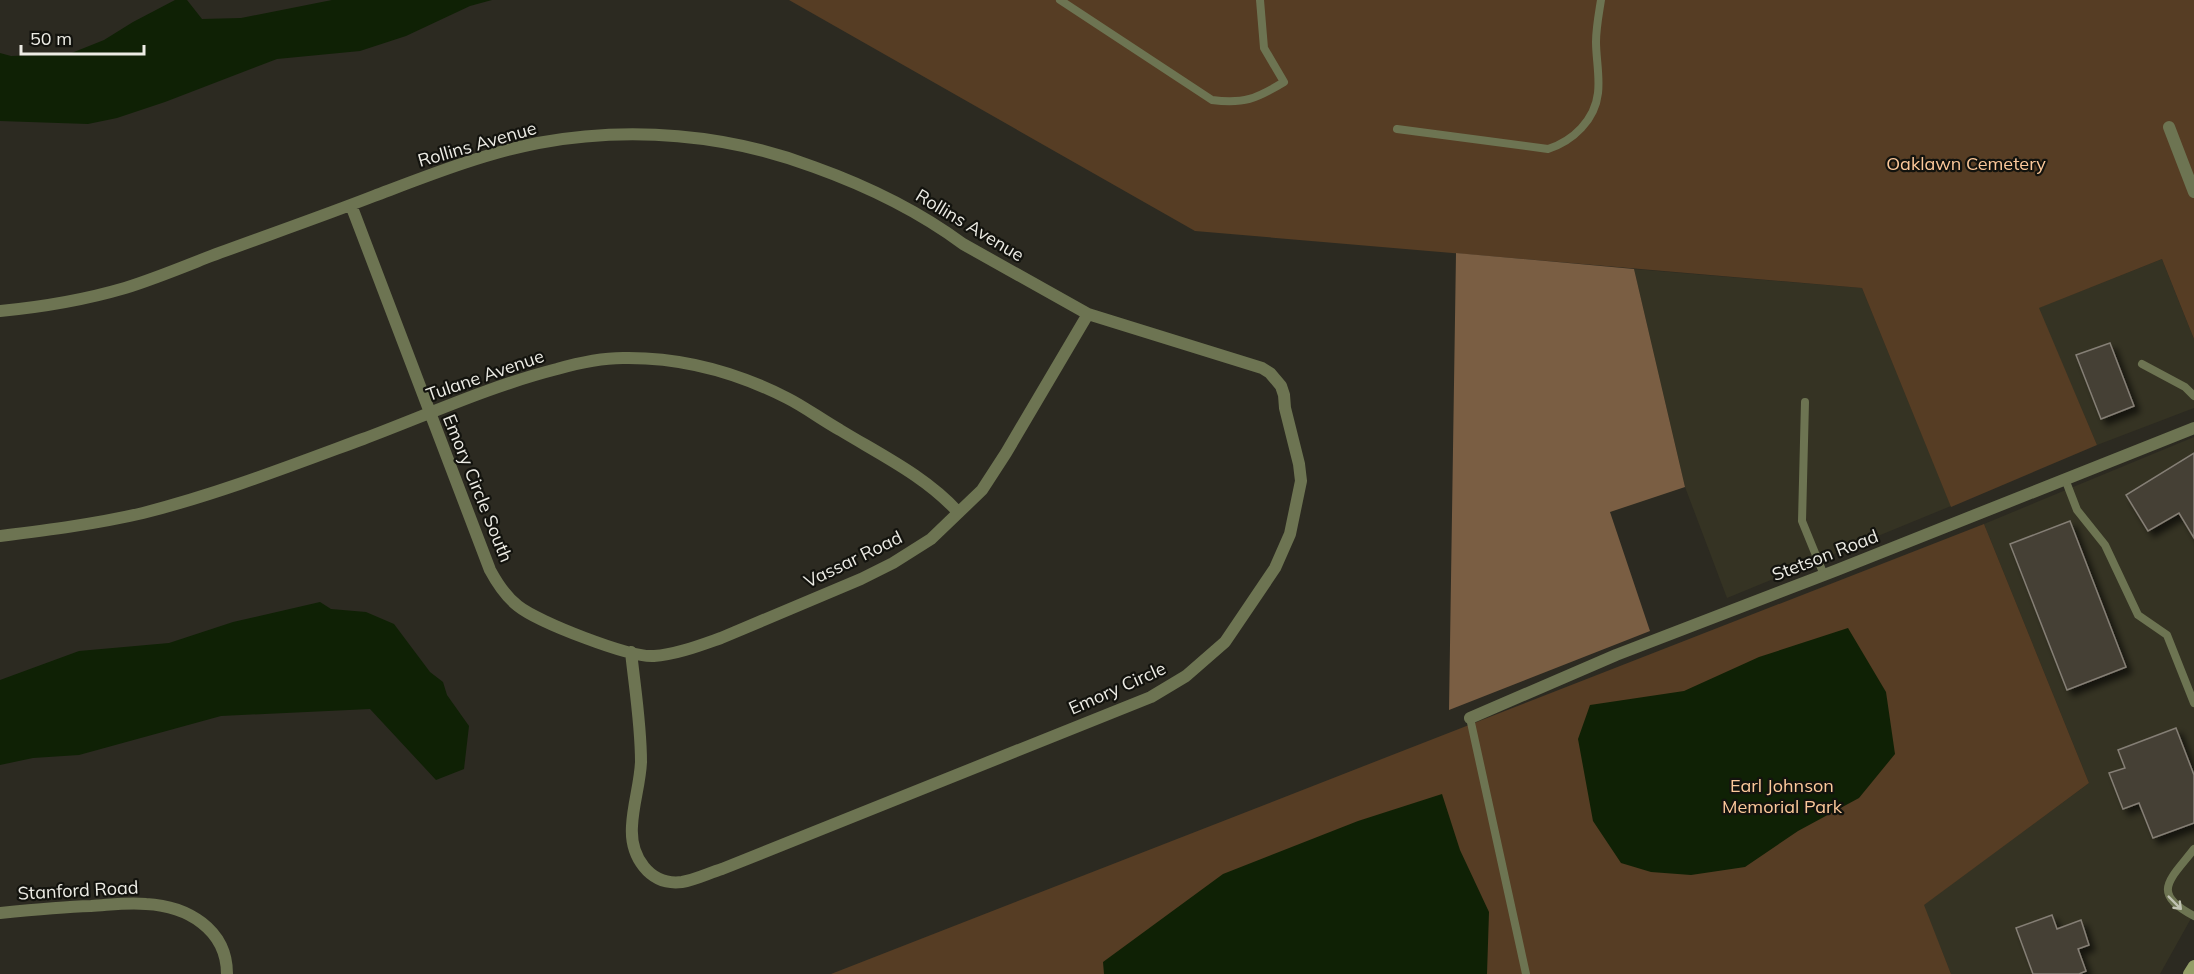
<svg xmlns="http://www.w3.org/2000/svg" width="2194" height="974" viewBox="0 0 2194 974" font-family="Mulish,sans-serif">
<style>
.built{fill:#353323}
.green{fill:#563d24}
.forest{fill:#7a5e43}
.water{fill:#0f2105}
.building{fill:#443f36;stroke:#857f75;stroke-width:1.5;filter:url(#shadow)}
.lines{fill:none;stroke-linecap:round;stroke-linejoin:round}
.service{stroke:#6d7452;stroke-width:8}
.minor{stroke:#6d7452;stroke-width:12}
.secondary{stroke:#939e67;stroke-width:12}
.oneway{stroke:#c0c2b2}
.labels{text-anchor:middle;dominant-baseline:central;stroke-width:4.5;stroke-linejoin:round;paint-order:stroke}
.street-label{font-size:18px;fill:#edece5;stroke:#13130e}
.park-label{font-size:18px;fill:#fcc99b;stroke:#13130e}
</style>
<defs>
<filter id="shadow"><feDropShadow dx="5.5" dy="5.5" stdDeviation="3" flood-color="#0009"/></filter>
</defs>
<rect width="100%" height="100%" fill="#2c2a21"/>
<path class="built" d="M2162,259L2194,339V408L2097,445L2038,308Z
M1634,269L1862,288L1951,506L1727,598L1685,487Z
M2194,437V913L2160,974H1951L1923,905L2089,783L1984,524Z"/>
<path class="green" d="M789,0H2194V339L2162,259L2039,308L2097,445L1951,507L1862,288L1195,231Z
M1984,524L2089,783L1924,905L1951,974H831Z"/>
<path class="forest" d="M1456,253L1634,269L1685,487L1610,512L1650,631L1449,710Z"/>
<path class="water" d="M175,0H187L202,19L241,18L332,0H492L470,6L406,36L360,51L277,59L165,102L117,118L88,124L0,121V53L11,56L69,54L104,40L133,22Z
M320,602L331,609L366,612L394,624L430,672L443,682L447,695L469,726L464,769L436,780L370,709L221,716L79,755L33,758L0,765V680L79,651L169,643L233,622Z
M1848,628L1886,692L1895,754L1859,798L1798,831L1745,867L1691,875L1651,872L1621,863L1593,821L1578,739L1590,705L1684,691L1759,657Z
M1442,794L1460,850L1489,912L1487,974H1104L1103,962L1223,874L1358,821Z"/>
<path class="building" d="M2110,343L2134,406L2101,419L2076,355Z
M2194,453V538L2179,513L2148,531L2126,495Z
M2070,521L2126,667L2067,690L2010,544Z
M2176,728L2194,775V823L2153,838L2139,803L2123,809L2109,773L2125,768L2118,750Z
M2052,915L2057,929L2081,920L2089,945L2078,949L2086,971L2079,974H2033L2016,928Z"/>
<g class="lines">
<path class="service" d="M1060,0L1212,100C1244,104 1256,99 1284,82L1264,48L1260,0
M1397,129L1548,149C1573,141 1595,120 1598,93C1600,76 1596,58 1596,42C1596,28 1599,13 1601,0
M2142,364L2185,387L2194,396
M1805,402L1802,521L1824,575
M2065,479L2077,510L2105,545L2138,615L2167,635L2194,703
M1470,718L1526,974
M2194,849C2171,879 2149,893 2194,916"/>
<path class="minor" d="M2169,127L2194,192
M351,205L490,570C497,583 505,596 518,606C538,622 630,658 654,656C675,655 701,645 721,638L861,579L893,563L931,539L982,490L1006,453L1088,314
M0,311C42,307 84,300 125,288C154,279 183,267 211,256C265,236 320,217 374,196C427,176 482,154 538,143C630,126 727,134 814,167C867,186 917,210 963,244L1088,314L1262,368L1270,373L1281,386L1284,395L1285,408L1299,464L1301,481L1290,534L1275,568L1225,642L1186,676L1151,697L722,869C709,873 695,880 682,882C649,886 630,856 632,826C633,804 640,784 641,762C641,725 635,689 631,652
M0,536C48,530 96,524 143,513C218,494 290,466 363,439C427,415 490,386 557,369C578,363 601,358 623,358C680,357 736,372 787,398C805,407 822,420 840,430C881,455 925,476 958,512
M1470,718L1616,655L1837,570L2194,428
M0,913C30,910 61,907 91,906C109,905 128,902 146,904C187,906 227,929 227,974"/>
<path class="secondary" d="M2189,974L2194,966"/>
</g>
<defs><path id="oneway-shaft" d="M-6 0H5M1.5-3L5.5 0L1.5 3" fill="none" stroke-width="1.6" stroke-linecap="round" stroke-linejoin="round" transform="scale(1.5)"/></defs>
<use class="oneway" href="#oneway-shaft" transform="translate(2175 903) rotate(45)"/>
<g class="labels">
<g class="street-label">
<text transform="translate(477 144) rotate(-16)">Rollins Avenue</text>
<text transform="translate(970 225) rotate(31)">Rollins Avenue</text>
<text transform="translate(485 375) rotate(-19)">Tulane Avenue</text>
<text transform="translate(478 488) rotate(68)">Emory Circle South</text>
<text transform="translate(1825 555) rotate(-21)">Stetson Road</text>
<text transform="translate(853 559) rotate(-26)">Vassar Road</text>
<text transform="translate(1117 688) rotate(-24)">Emory Circle</text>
<text transform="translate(78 890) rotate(-3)">Stanford Road</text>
</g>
<g class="park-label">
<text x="1966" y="163">Oaklawn Cemetery</text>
<text x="1782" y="785">Earl Johnson<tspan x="1782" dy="21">Memorial Park</tspan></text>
</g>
</g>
<path d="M21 45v9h123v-9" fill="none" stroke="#edece5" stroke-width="3"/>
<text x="30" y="45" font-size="18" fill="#edece5" stroke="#13130e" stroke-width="4.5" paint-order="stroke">50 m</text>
</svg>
